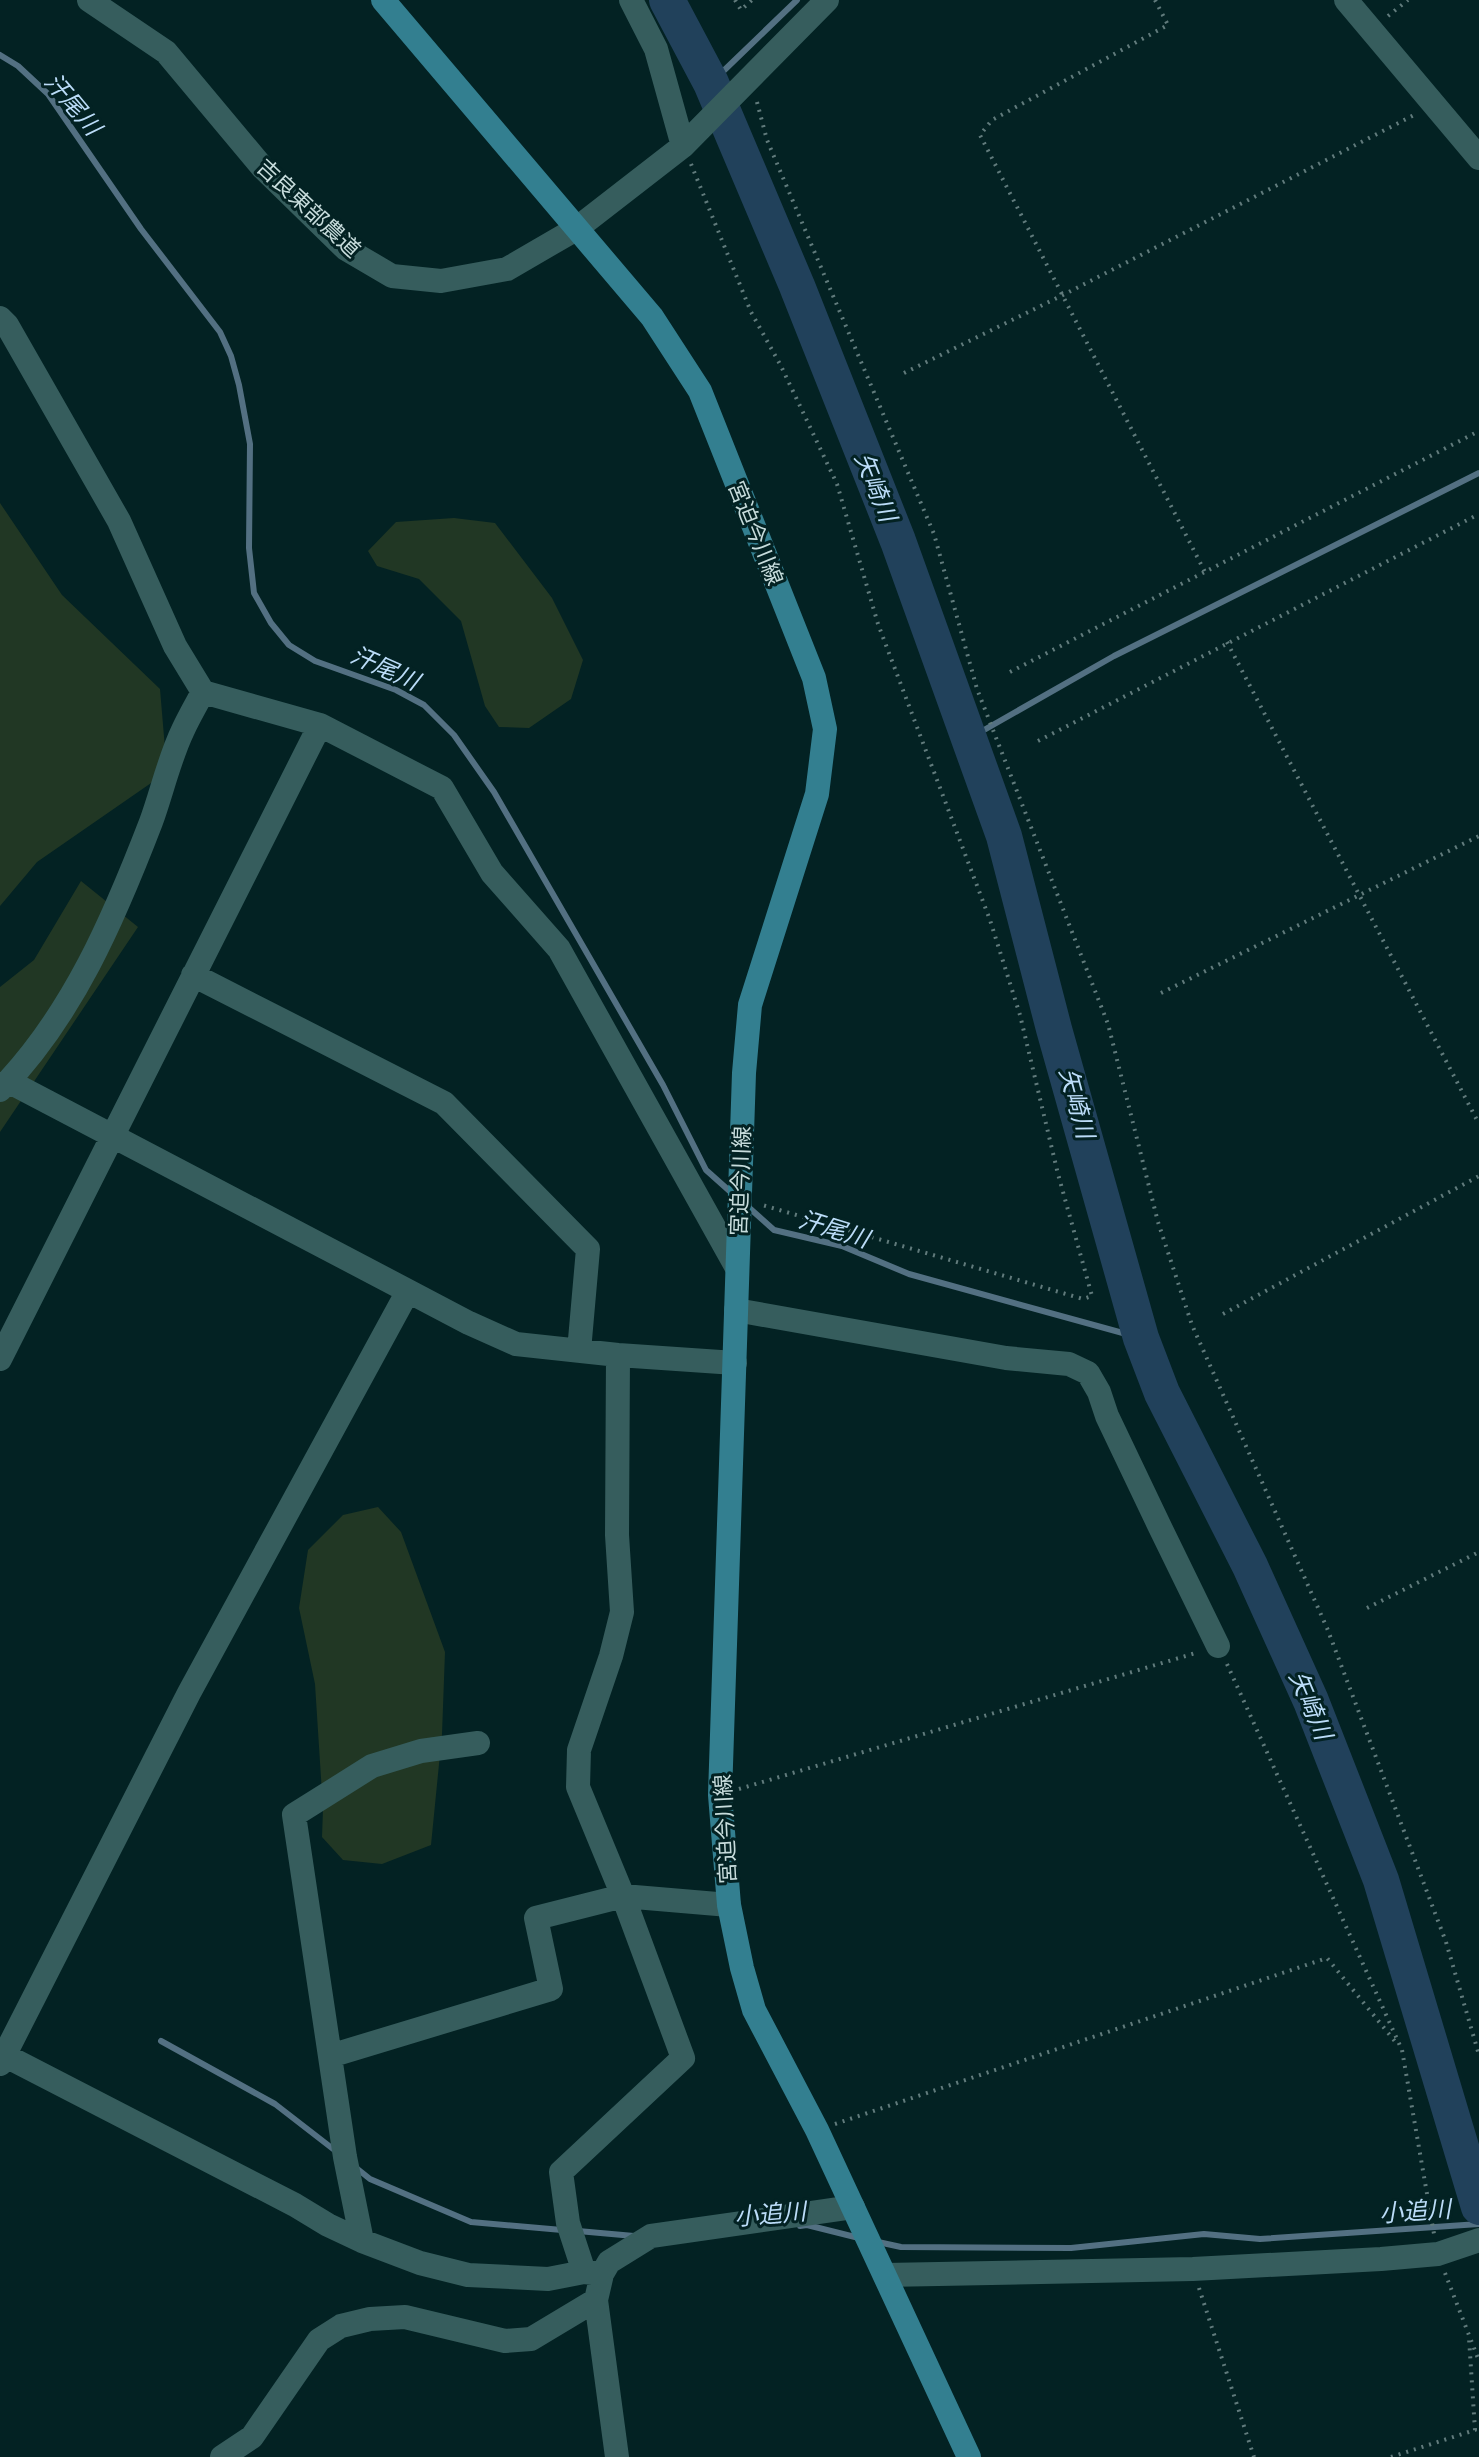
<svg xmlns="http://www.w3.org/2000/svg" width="1479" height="2457" viewBox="0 0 1479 2457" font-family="'PT Sans Narrow','Noto Sans JP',sans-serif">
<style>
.green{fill:#213724}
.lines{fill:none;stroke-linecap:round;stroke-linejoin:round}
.stream{stroke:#537082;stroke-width:6}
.river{stroke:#21415b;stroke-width:36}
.path{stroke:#617b7c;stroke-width:4;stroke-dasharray:2 6;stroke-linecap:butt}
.minor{stroke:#365d5d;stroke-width:24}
.major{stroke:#337f90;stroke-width:24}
.labels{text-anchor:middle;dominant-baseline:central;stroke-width:6;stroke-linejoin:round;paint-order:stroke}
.street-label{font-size:22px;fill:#c7dcdc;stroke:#032223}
.water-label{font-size:24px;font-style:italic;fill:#bbdcf8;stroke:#032223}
</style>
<rect width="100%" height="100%" fill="#032223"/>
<path class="green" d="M0,503L62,595L160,689L167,772L37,862L0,906Z
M454,518L495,523L552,598L583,660L571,699L529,728L499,727L485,706L461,621L419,579L377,566L368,551L396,522Z
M81,881L138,927L0,1132V987L34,960Z
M378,1507L401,1532L445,1652L442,1734L431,1845L382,1864L343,1860L322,1837L323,1809L315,1684L299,1608L308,1550L343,1515Z"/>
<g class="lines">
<path class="stream" d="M0,55L18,66L48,94L141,229L220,332L231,356L239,385L250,444L249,548L254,593L271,623L289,645L315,661L396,690L424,705L454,735L494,792L663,1085L706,1170L734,1195
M711,83L797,0
M970,738L1114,656L1479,473
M746,1205L774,1230L842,1246L909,1274L1141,1338
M161,2041L275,2104L337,2152
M355,2167L370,2179L471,2222L562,2230
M800,2226L807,2225L859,2238
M578,2231L634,2236
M878,2242L901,2247L1071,2248L1204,2234L1260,2239L1479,2224"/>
<path class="river" d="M667,0L711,83L797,286L898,541L1004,836L1054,1029L1141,1338L1162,1393L1250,1566L1311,1701L1381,1880L1479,2207"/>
<path class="path" d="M735,0L741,10L752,0
M1155,0L1168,25L992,120L980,135L1205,572
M1388,16L1408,0
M757,102L767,140L934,534L977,689L1108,1024L1158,1222L1192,1325L1327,1628L1446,1942L1479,2055
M691,164L751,312L781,366L837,484L878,624L990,920L1020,1015L1058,1174L1092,1296L1083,1299L759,1204
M904,373L1061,296L1416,114
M1227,642L1479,1124
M1010,672L1479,431
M1038,741L1479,514
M1161,993L1479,836
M1223,1314L1479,1176
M1367,1608L1479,1552
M1227,1664L1402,2050L1434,2234
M739,1789L1199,1652
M835,2124L1327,1958L1398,2045
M1445,2273L1479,2361
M1199,2288L1254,2457
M1391,2457L1475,2430L1469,2338"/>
<path class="minor" d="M89,0L166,52L263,168L346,249L392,276L441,281L507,269L576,229L683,146L827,0
M631,0L656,49L683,146
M1346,0L1479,158
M0,318L7,325L119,521L175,646L203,692L320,725L442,788L492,873L559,949L737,1268
M193,975L444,1103L588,1249L579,1351
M8,1081L469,1323L516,1344L618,1355L735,1363
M0,1090C73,1015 114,918 151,822C162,792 169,759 183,730C189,717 196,705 203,692
M736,1310L1006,1358L1069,1364L1088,1373L1099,1392L1107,1416L1158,1523L1218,1646
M0,1359L320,725
M0,2053L295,2205L328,2225L362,2241L420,2263L468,2275L548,2279L584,2272L602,2274
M330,2056L551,1989L536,1918L623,1896L729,1905
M0,2064L189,1693L408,1291
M362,2241L345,2157L294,1815L372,1766L421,1751L478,1743
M584,2272L568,2223L561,2172L683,2058L623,1896L578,1787L579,1750L611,1656L622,1612L617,1535L618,1355
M885,2275L1193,2269L1381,2259L1438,2254L1479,2240
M222,2457L252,2437L319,2340L341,2326L370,2319L405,2317L505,2341L531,2339L596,2300
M617,2457L596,2300L602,2274L609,2262L651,2236L853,2207"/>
<path class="major" d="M383,0L652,317L700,391L814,678L825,729L817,794L750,1005L744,1073L720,1795L729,1905L742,1968L754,2010L817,2130L969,2457"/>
</g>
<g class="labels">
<g class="street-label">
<text transform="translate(309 208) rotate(43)">吉良東部農道</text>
<text transform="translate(756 533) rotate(68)">宮迫今川線</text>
<text transform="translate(740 1181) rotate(-88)">宮迫今川線</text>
<text transform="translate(725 1829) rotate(-93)">宮迫今川線</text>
</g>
<g class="water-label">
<text transform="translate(73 104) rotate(50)">汗尾川</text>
<text transform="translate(876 487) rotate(68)">矢崎川</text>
<text transform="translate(385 668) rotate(24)">汗尾川</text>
<text transform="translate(1077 1103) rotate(75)">矢崎川</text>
<text transform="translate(834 1229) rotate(17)">汗尾川</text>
<text transform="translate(1311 1705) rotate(67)">矢崎川</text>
<text transform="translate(1415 2211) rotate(-4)">小追川</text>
<text transform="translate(770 2214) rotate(-5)">小追川</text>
</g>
</g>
</svg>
